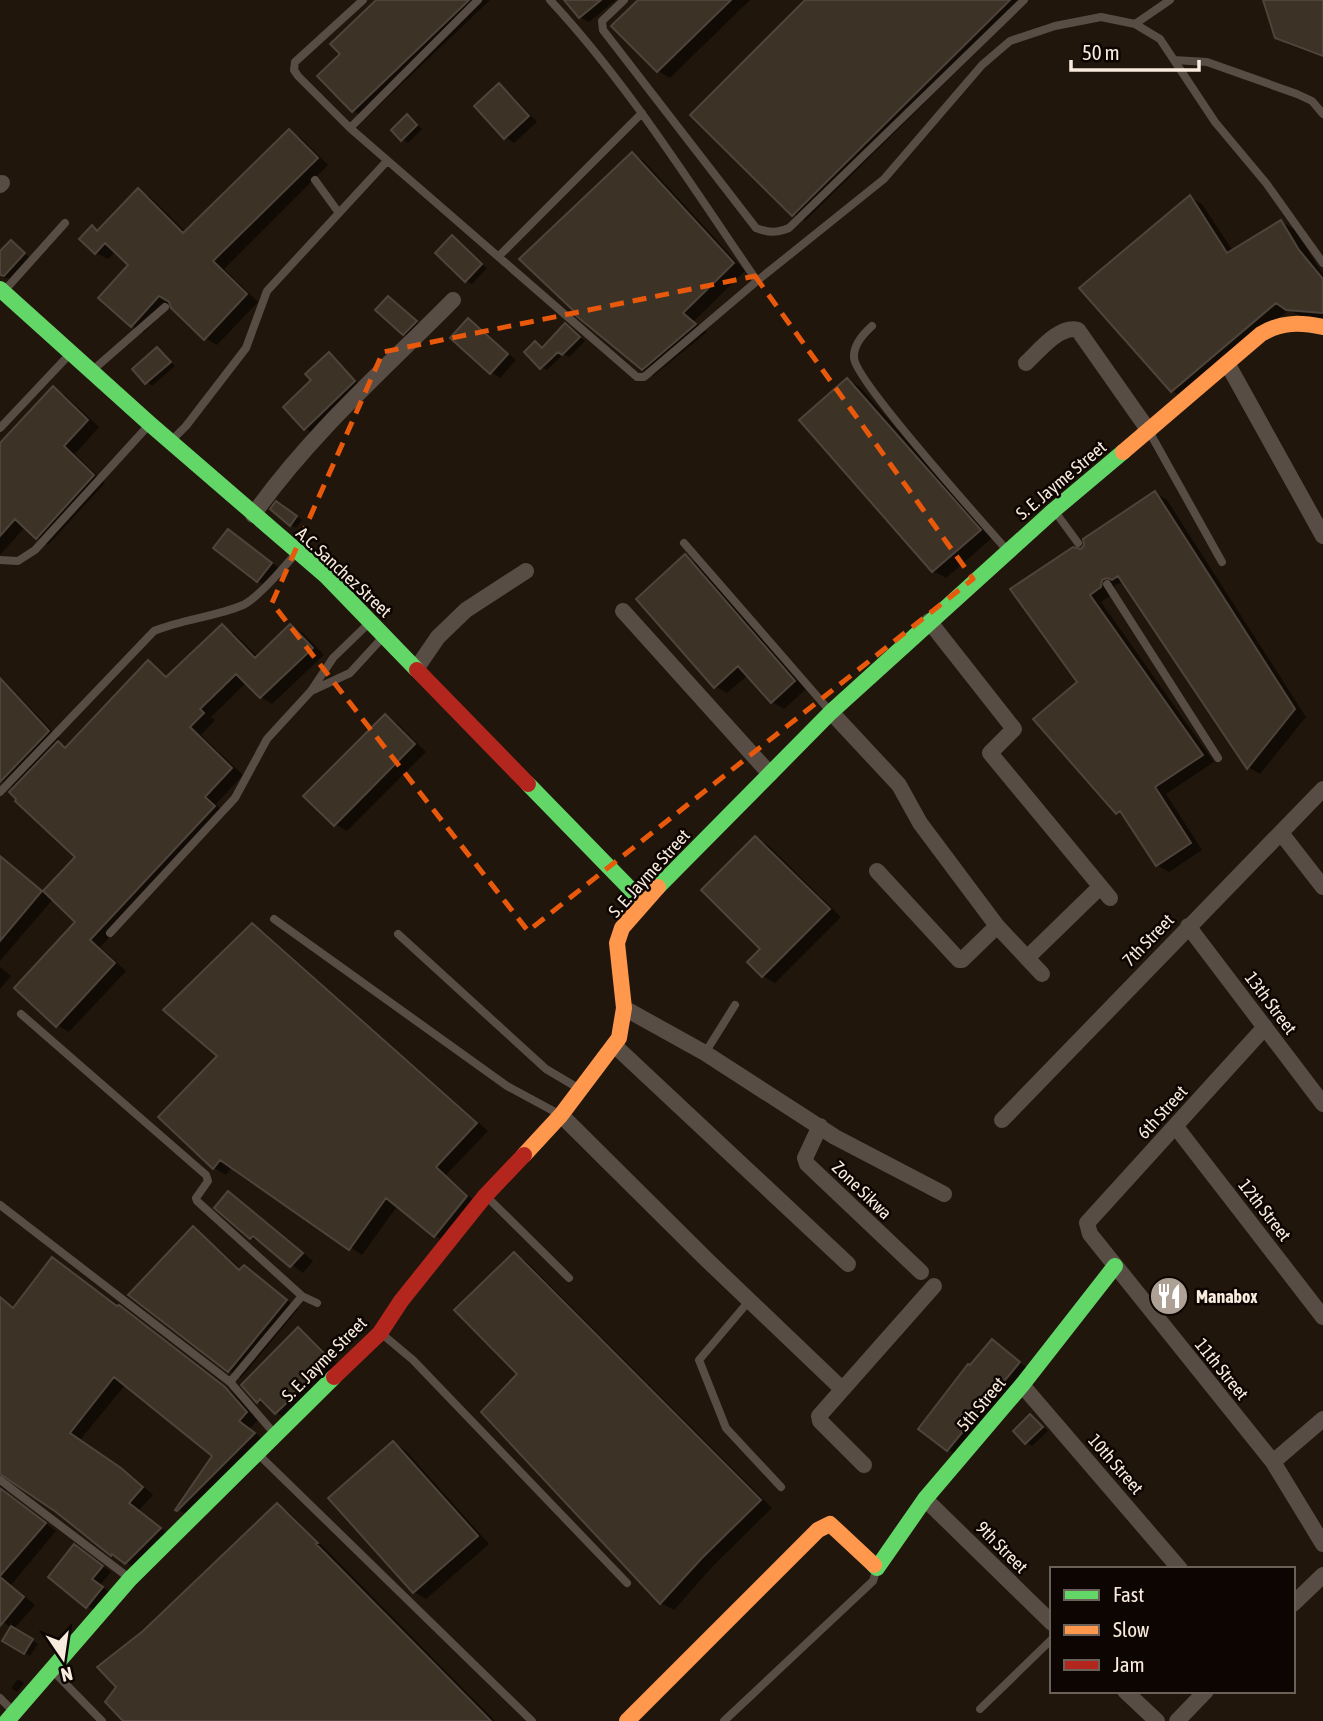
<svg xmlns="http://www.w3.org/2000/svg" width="1323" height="1721" viewBox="0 0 1323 1721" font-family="'Asap Condensed',sans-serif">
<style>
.shadow{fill:#0007}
.building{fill:#3d3226;stroke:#4f443b;stroke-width:2}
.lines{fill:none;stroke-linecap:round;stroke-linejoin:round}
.lane{stroke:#574d45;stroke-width:8}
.street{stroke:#574d45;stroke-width:16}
.fast{stroke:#63d668;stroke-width:16}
.slow{stroke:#ff974d;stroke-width:16}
.jam{stroke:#b3261e;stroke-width:16}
.marked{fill:none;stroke:#e8590c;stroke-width:5;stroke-dasharray:14 9;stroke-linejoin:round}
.labels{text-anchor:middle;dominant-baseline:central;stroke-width:5;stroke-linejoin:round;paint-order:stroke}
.street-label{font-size:18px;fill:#f9ebdd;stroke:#0d0501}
.poi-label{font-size:18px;font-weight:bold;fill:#f9ebdd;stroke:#0d0501;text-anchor:start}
</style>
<rect width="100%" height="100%" fill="#21160b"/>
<path class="shadow" d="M378,0H490L366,118L354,111L320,76L342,54Z
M566,0H616L589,22L580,17Z
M640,0H750L670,78L658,71Z
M807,0H1029L805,221L793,214Z
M1265,0H1323V57L1289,45L1276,37Z
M499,86L508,91L537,122L514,143L505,137Z
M407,116L422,129L408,143L393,130Z
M289,131L301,138L328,165L224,269L258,302L217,345L205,338L171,302L144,333L132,326L101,298L130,265L116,251L108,259L96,253L92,228L99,231L138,190L150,197L186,232Z
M632,154L644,161L745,271L694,321L707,332L653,376L640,369L577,314Z
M1190,197L1202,204L1233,251L1281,222L1294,229L1323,274V318L1300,316L1289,310L1185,398L1172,391Z
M452,237L487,268L472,284L466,281Z
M16,245L29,257L10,278H5L0,275V254Z
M389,298L421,325L409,337L404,334Z
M468,320L516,360L500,378L491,372Z
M571,329L585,341L569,357L564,354L547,370L541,367L535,343L543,349Z
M158,349L175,366L152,386L135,369Z
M329,354L360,385L311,432L305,429L313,380Z
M848,380L860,387L992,538L946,578L933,571L801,420Z
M53,388L65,395L99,427L75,454L105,483L48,545L25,527L0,555V445Z
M1155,493L1167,500L1306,717L1260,774L1248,767L1126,586L1121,583L1115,585L1113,594L1101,602L1214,762L1166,794L1202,850L1169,872L1157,865L1127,819L1117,812L1080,683L1082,551Z
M282,507L302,520L296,528L291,525Z
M237,536L280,569L267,586L258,581Z
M685,557L698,564L806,689L784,709L772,702L748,675L727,693L715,686Z
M222,626L234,633L258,657L291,626L303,633L324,655L272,704L261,697L247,682L211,717L215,720L201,735L243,775L216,804L226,814L100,947L126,971L69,1032L57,1025L78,922L53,899L0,961V857L45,892L77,857L15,789L0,780V676L60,739L57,742L67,748L148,662L169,677Z
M385,716L397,723L426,752L347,831L335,824Z
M755,838L768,845L841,917L775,983L763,976Z
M252,925L264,932L488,1131L446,1175L478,1204L447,1243L435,1236L398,1205L362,1255L232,1167L226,1175L214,1168L161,1117L220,1056Z
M0,967L11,976L0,989Z
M228,1193L240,1200L313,1261L303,1273L264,1243L263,1244L251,1238L216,1207Z
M193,1228L205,1236L242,1270L244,1267L256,1274L298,1309L241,1378L229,1371Z
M514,1254L526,1261L772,1508L713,1566L674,1610L661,1603L483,1412L520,1374Z
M52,1259L131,1313L237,1396L258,1420L250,1428L265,1441L190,1517L178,1509L215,1456L126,1384L80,1440L133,1477L153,1495L139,1510L171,1536L138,1569L112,1554L84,1533L85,1532L9,1480L5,1487L7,1493L56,1531L11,1585L35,1605L14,1629L38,1644L30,1656L4,1640L12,1628L0,1620V1300L15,1309Z
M298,1330L310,1337L342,1368L288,1420L258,1401Z
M1000,1346L1027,1368L956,1455L920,1429Z
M1031,1416L1048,1431L1032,1446L1026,1442Z
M393,1443L405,1450L489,1544L426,1599L414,1592Z
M277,1505L289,1512L495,1721H125L119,1686L144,1632Z
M83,1551L111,1572L100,1585L111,1593L96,1612L50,1577Z
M18,1679L24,1683L17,1692L11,1688Z"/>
<path class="building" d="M376,0H469L352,112L317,76L340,54L330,44Z
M564,0H601L579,18Z
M638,0H731L657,72L611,26Z
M805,0H1010L792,216L690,115Z
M1263,0H1323V56L1275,38Z
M499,83L529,116L504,139L474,106Z
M407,114L417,125L401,141L391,130Z
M289,129L318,158L213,261L247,294L204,340L171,308L169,302L159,296L131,327L98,298L128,265L105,243L95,254L79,239L92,225L97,231L138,188L183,233Z
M632,152L734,263L683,313L696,324L642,370L574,314L576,313L519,259Z
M1190,195L1227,253L1281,220L1299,250L1323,279V313L1286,310L1276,303L1171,392L1079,288Z
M452,235L482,264L465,282L435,253Z
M11,240L25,253L4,276L0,275V251Z
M388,296L417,321L403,335L375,310Z
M468,318L508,354L490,374L450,338Z
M565,323L580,337L562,355L558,352L540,369L524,352L535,341L542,348Z
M157,347L171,362L145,384L132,369Z
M329,352L355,381L304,430L283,407L311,380L305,374Z
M847,378L981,530L932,572L799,420Z
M53,386L88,420L64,446L94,475L36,539L15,519L0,536V443Z
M1155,491L1295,709L1247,769L1118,576L1112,580L1107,578L1102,580L1101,587L1090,595L1203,755L1155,787L1191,843L1156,866L1120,811L1116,814L1033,719L1077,682L1010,589L1073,547L1081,549L1084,545L1083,539Z
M276,501L297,516L290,526L270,509Z
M228,529L272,563L257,582L213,548Z
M685,554L795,681L771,703L738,666L714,688L636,599Z
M222,624L255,658L290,624L313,648L260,698L236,674L200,709L204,713L190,727L232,768L205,797L215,806L90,940L115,963L56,1027L14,988L75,922L43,891L75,857L15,801L16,799L9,792L58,741L65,748L148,660L166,677Z
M0,678L49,731L0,782Z
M385,714L415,744L334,826L303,796Z
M755,836L830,909L762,977L747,962L760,949L701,890Z
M0,856L42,891L0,941Z
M252,923L477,1123L436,1167L467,1196L434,1237L386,1198L349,1250L220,1160L213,1169L158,1117L217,1056L163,1010Z
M228,1191L303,1253L290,1267L253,1236L250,1239L214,1208Z
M193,1226L239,1270L244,1265L287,1300L228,1372L128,1295Z
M514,1252L761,1500L701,1559L660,1604L481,1412L517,1374L454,1310Z
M52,1257L117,1306L119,1305L225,1387L247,1412L239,1421L255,1433L177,1511L175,1510L212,1456L114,1377L70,1433L121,1468L143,1487L129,1503L161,1528L125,1564L112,1554L111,1556L56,1512L0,1474V1297L13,1308Z
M298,1327L331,1360L275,1414L260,1399L257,1403L241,1385Z
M992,1339L1020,1362L947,1451L918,1429L968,1364L970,1365Z
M1030,1414L1043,1427L1025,1444L1013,1431Z
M393,1441L478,1536L413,1593L328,1498Z
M0,1488L46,1523L0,1576Z
M277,1503L318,1543L316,1544L491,1721H123L105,1702L116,1687L97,1667L143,1631Z
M74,1544L103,1566L92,1579L103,1587L86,1608L48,1577Z
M0,1577L24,1597L0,1626Z
M11,1626L33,1639L24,1654L2,1641Z"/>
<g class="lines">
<path class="lane" d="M363,0L295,62L294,70L298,76L350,128L637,377H644L757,281
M550,0C629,85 691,185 757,281L884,179L982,65L1010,41L1055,26L1101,17L1135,24L1160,39L1215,122L1266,183L1323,263
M624,0L602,21L603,30L756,228C769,233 777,233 789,228L1024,0
M1135,24L1170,0
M1174,60L1207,62L1297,94L1312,101L1323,114
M350,128L478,0
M315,180L339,213
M499,256L642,113
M5,290L65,223
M872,326C863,334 853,345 854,358C855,380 983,523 1006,549
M94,369L165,307
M0,428L68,356
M1150,433L1222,562
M171,441L186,426L246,348L267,291L387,161
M1056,513L1078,543
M684,543L829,710
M0,560L18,561L35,550L148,426
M1107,584L1218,758
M311,691L350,673L383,637
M0,792L154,631C183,619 215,617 243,605C257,599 286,565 297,552
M274,919L507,1086L557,1113
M110,933L235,798L267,739L311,691L333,658L368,624
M398,934L546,1069L578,1088
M21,1014L206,1175L208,1181L196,1198L197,1201L302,1296L230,1382
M705,1053L735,1005
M486,1196L569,1278
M0,1205L230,1382L274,1433
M302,1296L317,1303
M749,1301L699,1360L726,1428L781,1487
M382,1334L413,1360L627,1583
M257,1453L532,1721
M0,1480L128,1577
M53,1671L102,1721
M0,1698L12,1710
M980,1709L1052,1639
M724,1721L873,1581L876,1571"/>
<path class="street" d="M0,185L2,183
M1026,363C1038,352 1060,324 1078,330L1149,431
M1227,363L1323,536
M253,515C311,433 383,371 453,300
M623,611L770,774
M929,621L1014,729L990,753L1110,898
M416,669L438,637L466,610L526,571
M831,712L899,785L920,823L997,926L1042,974
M1281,833L1323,887
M877,871L959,960H962L997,926
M1188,926L1323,1104
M1027,958L1100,887
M624,1008L705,1053L835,1137L944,1194
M1265,1027L1087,1223L1090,1234L1273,1462L1323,1544
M614,1045L848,1264
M561,1115L707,1260L842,1389
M1002,1120L1323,789
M820,1126L805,1158L807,1164L921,1272
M1176,1127L1323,1317
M1022,1385L1180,1569
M1273,1462L1323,1419
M864,1465L820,1421L819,1416L934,1286
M925,1499L1052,1623
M1293,1604L1323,1575
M1125,1691L1157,1721
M1177,1721L1206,1691"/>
<path class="fast" d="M0,289L150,424L326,576L417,670
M528,784L643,902
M658,887L831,712L1054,510L1123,452
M874,1565L877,1568L925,1499L1022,1385L1115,1266
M7,1721L130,1579L334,1377"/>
<path class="slow" d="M1123,452L1261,334C1281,322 1300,322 1323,327
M524,1155L561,1115L619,1038L624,1008L617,943L622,928L658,887
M627,1721L818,1530L830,1524L874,1565"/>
<path class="jam" d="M417,670L528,784
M334,1377L380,1333L401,1301L485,1196L524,1155"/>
</g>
<path class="marked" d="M755,276L973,579L528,931L272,603L383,352Z"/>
<defs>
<g id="restaurant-disc" transform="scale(2.0125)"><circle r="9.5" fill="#ada094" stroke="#0d0501"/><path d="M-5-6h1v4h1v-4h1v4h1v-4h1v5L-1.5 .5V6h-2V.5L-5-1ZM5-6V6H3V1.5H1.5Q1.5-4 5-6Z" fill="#fff"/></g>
</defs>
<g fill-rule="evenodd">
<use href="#restaurant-disc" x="1169" y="1296"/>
</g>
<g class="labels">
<g class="street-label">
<text transform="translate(1061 480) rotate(-40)">S. E. Jayme Street</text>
<text transform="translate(344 572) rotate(43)">A.C. Sanchez Street</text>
<text transform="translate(649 873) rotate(-48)">S. E. Jayme Street</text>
<text transform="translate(1148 940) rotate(-46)">7th Street</text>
<text transform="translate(1271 1003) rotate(53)">13th Street</text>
<text transform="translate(1162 1112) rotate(-48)">6th Street</text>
<text transform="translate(862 1190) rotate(44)">Zone Sikwa</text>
<text transform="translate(1265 1210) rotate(52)">12th Street</text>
<text transform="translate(324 1359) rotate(-45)">S. E. Jayme Street</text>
<text transform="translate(1222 1369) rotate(51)">11th Street</text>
<text transform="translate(981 1404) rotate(-50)">5th Street</text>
<text transform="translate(1116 1464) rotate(49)">10th Street</text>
<text transform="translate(1002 1547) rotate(45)">9th Street</text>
</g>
<g class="poi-label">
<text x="1196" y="1296">Manabox</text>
</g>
</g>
<rect x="1050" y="1567" width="245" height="126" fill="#0d0501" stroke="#6b6159" stroke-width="2"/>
<rect x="1064" y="1590" width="35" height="10" fill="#63d668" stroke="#6b6159" stroke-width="2"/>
<text x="1113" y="1602" font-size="21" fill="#f9ebdd">Fast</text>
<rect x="1064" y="1625" width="35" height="10" fill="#ff974d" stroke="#6b6159" stroke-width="2"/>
<text x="1113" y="1637" font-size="21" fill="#f9ebdd">Slow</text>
<rect x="1064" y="1660" width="35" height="10" fill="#b3261e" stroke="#6b6159" stroke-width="2"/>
<text x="1113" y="1672" font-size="21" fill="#f9ebdd">Jam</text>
<g transform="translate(63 1658) rotate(167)" stroke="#0d0501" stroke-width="5" paint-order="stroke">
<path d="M0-5L12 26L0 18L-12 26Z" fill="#f9ebdd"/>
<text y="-10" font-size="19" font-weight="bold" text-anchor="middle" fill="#f9ebdd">N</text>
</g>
<path d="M1071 60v10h128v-10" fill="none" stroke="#f9ebdd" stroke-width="3.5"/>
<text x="1082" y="60" font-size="21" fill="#f9ebdd" stroke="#0d0501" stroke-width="5" paint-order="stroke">50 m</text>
</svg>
